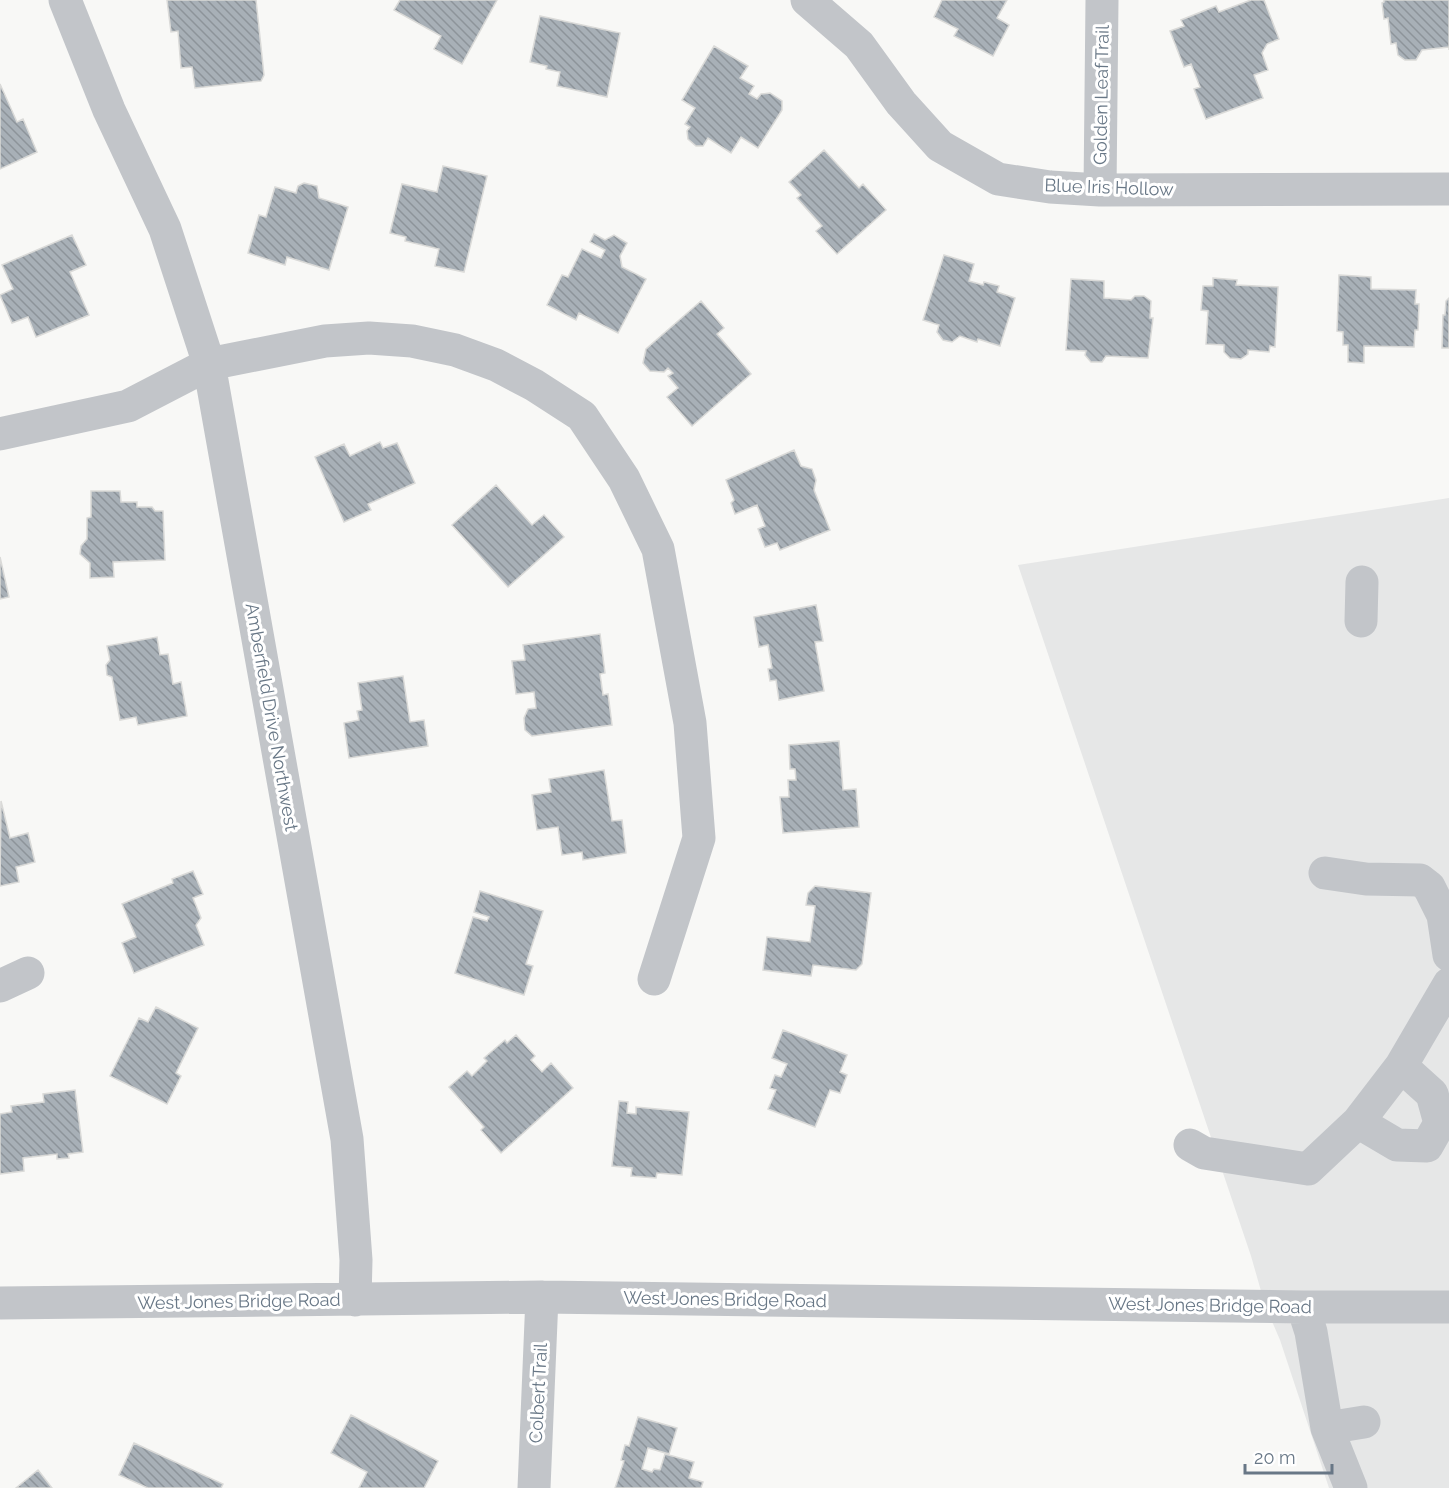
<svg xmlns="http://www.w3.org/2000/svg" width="1449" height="1488" viewBox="0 0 1449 1488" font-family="Raleway,sans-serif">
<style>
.built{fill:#e6e7e7}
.building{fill:url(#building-back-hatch);stroke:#dadad8;stroke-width:1.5}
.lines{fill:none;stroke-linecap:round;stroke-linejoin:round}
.minor{stroke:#c2c5c9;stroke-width:33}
.labels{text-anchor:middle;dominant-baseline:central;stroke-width:6;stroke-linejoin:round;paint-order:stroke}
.street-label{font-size:18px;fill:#687786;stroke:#fff}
</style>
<defs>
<pattern id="building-back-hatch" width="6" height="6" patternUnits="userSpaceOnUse" patternTransform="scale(1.5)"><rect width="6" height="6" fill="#a8b0b7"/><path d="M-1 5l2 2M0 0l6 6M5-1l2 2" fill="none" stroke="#8d949a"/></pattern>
</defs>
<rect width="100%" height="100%" fill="#f8f8f6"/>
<path class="built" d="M1449,498V1488H1329L1280,1340L1265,1305L1251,1256L1018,565Z"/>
<path class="building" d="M167,0H256L264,75L261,81L195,88L192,67L181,68L178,31L171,32Z
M400,0H497L462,64L434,49L441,36L394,10Z
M942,0H1007L997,18L1009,25L993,56L954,36L958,29L934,17Z
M1251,0H1264L1279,39L1267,44L1262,53L1268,70L1254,75L1263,98L1206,119L1194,89L1200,87L1191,64L1184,67L1170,31L1184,26L1181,20L1216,6L1219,12Z
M1384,0H1449V50V47L1422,50L1416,60H1405L1398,55L1396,43L1391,44L1388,18L1384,19L1382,3L1384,2Z
M540,16L620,33L607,97L557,86L560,72L546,69L547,66L530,62Z
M714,46L748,66L740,78L754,86L749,94L757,99L761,94L770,93L782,101V110L758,148L741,137L731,153L708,138L703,146H696L688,139L687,131L690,127L685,124L695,108L682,100Z
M0,84L17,122L23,119L37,152L0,169Z
M824,150L859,188L863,184L886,210L837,254L816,231L822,226L797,198L801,195L789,182Z
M443,166L487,176L464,272L435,266L439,249L405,241L406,237L390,233L402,184L437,192Z
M304,183L317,186L319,198L348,207L329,270L287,257L285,265L248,253L259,215L266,217L275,187L296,193L298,186Z
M594,234L605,240L614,235L627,243L620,256L622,267L646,279L618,333L579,313L576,320L547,305L562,275L568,277L582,249L601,258L605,250L590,242Z
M72,235L86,265L70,272L89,315L36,337L28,317L12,323L0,295L13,289L2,265Z
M944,255L974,264L969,281L983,285L984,282L999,286L997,292L1015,298L1000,346L978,339L977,342L960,336L952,342L943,340L937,332L939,325L923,320Z
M1339,275L1371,277V289L1416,290L1415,304H1419L1418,330H1415L1414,347L1364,346V363L1348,362V345H1343V332L1337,331Z
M1213,278L1237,280L1236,285L1278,287L1275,347L1270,346L1269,352L1248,350V354L1241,359L1230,358L1224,352V345L1206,344L1208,311L1201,310L1203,286H1213Z
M1071,279L1104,281V298L1131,300L1135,296H1144L1151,301L1150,318H1153L1148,358L1106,356L1102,362H1091L1085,355L1086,351L1066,350Z
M1449,298V348H1442L1443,315H1445L1446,301Z
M701,301L724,328L717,334L751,374L692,426L667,397L678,388L668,376L673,373L668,368L664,372L650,371L643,363L646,349Z
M380,442L383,448L397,443L415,483L368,504L371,510L344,522L315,457L344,444L350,456Z
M794,450L801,466L812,469L816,480L814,490L830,530L780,550L777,543L765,547L758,529L765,526L757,505L735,514L731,503L734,500L726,480Z
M496,485L532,525L544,515L564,537L508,587L452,525Z
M91,491H120L121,502H137V507H152L155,511H163L165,560L113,562L114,577L90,578V563L80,554L81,546L87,539V518L91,517Z
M0,557L9,597L0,599Z
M816,605L823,641L815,642L824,691L779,700L776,680L770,681L768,669L772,668L768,645L759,647L754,617Z
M600,634L605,673L600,674L603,695L608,694L612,725L532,736L525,730L524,718L528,709L536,708L534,692L516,694L512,661L525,660L523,645Z
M157,637L160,655L168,654L173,684L181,682L187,716L138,725L136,717L120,720L112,677L107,675L106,665L110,660L107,646Z
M403,676L410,722L424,720L428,746L349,758L344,723L359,720L357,711L362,710L358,683Z
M839,741L843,790L856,789L859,827L783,833L780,797H789L788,780H796L795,769H790L789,745Z
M604,770L612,821L622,820L626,853L583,860L582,852L562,855L558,827L537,830L532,795L551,792L549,779Z
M1,801L10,838L28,833L35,862L16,867L19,882L0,886Z
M193,871L203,894L193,898L201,918L196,925L204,945L134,973L122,943L136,937L122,904L173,883L172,879Z
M815,886L871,893L862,964L856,970L813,965L811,976L763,970L767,937L810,942L815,906L806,905L808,893Z
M480,891L543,911L526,964L533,966L524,995L455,973L473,917L487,921L489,917L474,912Z
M156,1007L198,1028L176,1073L181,1076L167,1104L110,1076L139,1018L148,1022Z
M783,1030L847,1055L840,1072L847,1075L840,1093L830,1090L815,1127L768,1109L776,1090L770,1088L775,1075L781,1077L787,1064L772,1058Z
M516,1035L535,1056L531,1060L542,1072L551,1063L573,1088L501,1153L481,1130L484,1127L449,1087L467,1071L472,1076L487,1061L484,1058L505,1040L507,1043Z
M75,1090L83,1152L68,1154L69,1158L57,1159V1154L23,1158L24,1171L0,1174V1114L12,1112L11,1106L44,1102L43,1094Z
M619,1101L628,1102L627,1113L636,1114V1107L689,1112L682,1175L657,1173L656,1178L631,1176L632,1168L612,1166Z
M351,1415L438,1461L424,1488H359L367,1472L331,1453Z
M638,1417L677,1428L669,1454L648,1448L642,1469L652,1472L654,1469L660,1470L665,1454L694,1462L689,1478L703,1482L701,1488H615L624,1461L621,1460L625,1445L629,1446Z
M134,1443L223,1484L221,1488H148L119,1475Z
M38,1470L52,1488H16Z"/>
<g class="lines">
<path class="minor" d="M65,0L109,110L165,229L209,364L347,1139L356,1260L355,1300
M807,0L859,45L901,103L940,146L998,179L1050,187L1100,190L1449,189
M1100,190L1102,0
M0,434L128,406L209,364L325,341L369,338L412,341L455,350L496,365L534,385L582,416L624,479L658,549L690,723L699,838L654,979
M1361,621L1362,582
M1325,873L1366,879L1420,880L1429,887L1443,915L1449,955
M0,986L28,973
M1358,1122L1397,1145L1427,1146L1440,1123L1432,1094L1401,1066
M1190,1145L1204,1153L1308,1169L1358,1122L1401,1066L1449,984
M0,1303L542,1297L1303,1307H1449
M1303,1307L1311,1332L1327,1428L1351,1488
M1327,1428L1364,1422
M534,1488L542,1297"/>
</g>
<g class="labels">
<g class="street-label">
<text transform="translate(1101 95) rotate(-89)">Golden Leaf Trail</text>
<text transform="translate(1109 187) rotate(2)">Blue Iris Hollow</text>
<text transform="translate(272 717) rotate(80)">Amberfield Drive Northwest</text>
<text transform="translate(725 1299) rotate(1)">West Jones Bridge Road</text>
<text transform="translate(239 1301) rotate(-1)">West Jones Bridge Road</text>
<text transform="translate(1210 1305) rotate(1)">West Jones Bridge Road</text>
<text transform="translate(538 1393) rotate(-87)">Colbert Trail</text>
</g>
</g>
<path d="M1245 1464v9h87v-9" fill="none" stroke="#687786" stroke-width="3"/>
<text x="1254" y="1464" font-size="18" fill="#687786" stroke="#ffffff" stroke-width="4.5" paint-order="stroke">20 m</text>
</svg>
